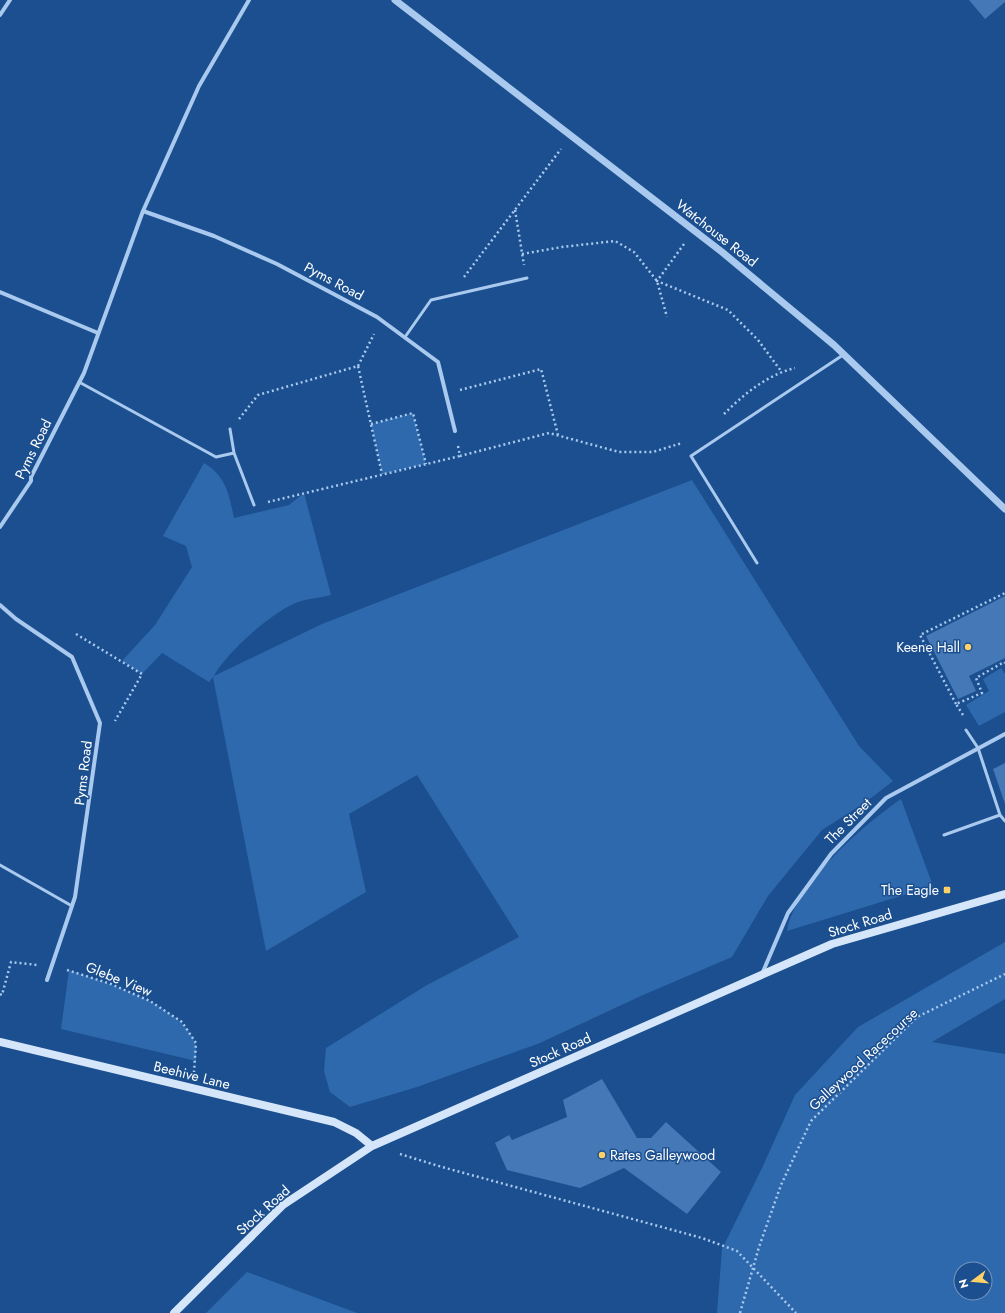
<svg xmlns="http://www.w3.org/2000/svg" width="1005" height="1313" viewBox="0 0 1005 1313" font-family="Jost,sans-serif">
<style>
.green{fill:#2e69ad;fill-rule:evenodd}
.building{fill:#4478b7}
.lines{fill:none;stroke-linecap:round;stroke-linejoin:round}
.path{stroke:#a9c9ee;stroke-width:2.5;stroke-dasharray:2 3;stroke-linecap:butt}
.service{stroke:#a9c9ee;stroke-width:3}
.minor{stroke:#a9c9ee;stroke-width:4}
.tertiary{stroke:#a9c9ee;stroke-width:7}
.secondary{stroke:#d6e6fa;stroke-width:8}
.poi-dot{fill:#ffd166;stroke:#1b4f8f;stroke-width:1.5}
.labels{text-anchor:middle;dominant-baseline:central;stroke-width:3;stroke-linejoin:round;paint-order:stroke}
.street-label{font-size:14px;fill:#fff;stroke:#1b4f8f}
.poi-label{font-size:14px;fill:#fff;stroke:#1b4f8f;text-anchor:end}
</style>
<rect width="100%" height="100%" fill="#1b4f8f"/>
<path class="green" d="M413,413L426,464L382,474L371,424Z
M204,463C226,476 229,494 234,518L289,505L304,493L331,595C321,598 309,598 298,602C273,611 226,653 214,676L322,624L692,480L859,746L893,781L866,802L822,830L768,896L732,957L643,995L540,1043L417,1087L350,1107L330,1092L324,1071L326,1048L427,985L519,937L417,775L349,814L366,892L266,951L213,677L209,682L162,653L142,674L122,661L155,625L192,567L186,546L163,536Z
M1001,668L1005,674V712L979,726L966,705L989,691L983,679Z
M901,799L933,886L787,931C795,884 863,825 901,799Z
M1005,942V999L932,1042L1005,1054V1313H717L722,1249L762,1168L795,1095L858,1027ZM961,1269H985V1293H961Z
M69,970C103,982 183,1005 195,1043C197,1048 196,1055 196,1061L61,1029Z
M247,1272L357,1313H206Z"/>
<path class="building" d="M969,0H1005V2L985,19Z
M1005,596V658L969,676L976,691L958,699L926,636Z
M1005,763V804L993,769Z
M602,1079L637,1138H651L666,1122L721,1172L687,1214L624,1168L580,1188L507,1170L495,1143L509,1135L512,1140L567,1117L563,1100Z"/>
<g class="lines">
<path class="path" d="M515,210L524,265
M684,244L657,281L728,310L758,340L781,371
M522,254L562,247L615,241L634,252L657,281L667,317
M464,277L561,149
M358,366L374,334
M460,390L541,369L558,435
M724,414C744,394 767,375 795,368
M239,419L258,395L358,366L382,474
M371,424L413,413L426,464
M458,446L460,456L549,433L619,452H653L682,443
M268,502L460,456
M76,634L142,674L115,721
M956,704L920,635L1005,593
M963,715L956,704L982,693L976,678L1004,662L1005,663
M67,970L111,984L150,1001L182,1022L196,1043L194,1072
M0,994L2,995L11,962L37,965
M400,1154L442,1167L702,1238L737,1251L796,1313
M740,1313L759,1247L781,1185L811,1121L917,1017L1005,974"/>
<path class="service" d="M405,337L431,300L527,278
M79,382L216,457L234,453L254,505
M230,429L234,453
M757,563L691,456L843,355
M1000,815L1005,821
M944,835L1000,815L978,748L966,730
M0,865L72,906"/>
<path class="minor" d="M0,15L10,0
M143,211L214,236L277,264L377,317L438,362L455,431
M0,292L98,333
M0,527L31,481V477L84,373L143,211L199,86L249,0
M0,605L16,619L72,657L100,723L75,897L47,980
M762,974L788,913L831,854L886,798L1005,734"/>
<path class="tertiary" d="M395,0L722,252L834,345L1005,509"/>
<path class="secondary" d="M0,1042L334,1122L356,1133L372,1146
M174,1313L283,1205L372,1146L832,944L1005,894"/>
</g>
<g class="poi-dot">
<circle cx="968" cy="647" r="4"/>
<rect x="943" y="886" width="8" height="8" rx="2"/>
<circle cx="602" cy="1155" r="4"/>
</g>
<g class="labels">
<g class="street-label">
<text transform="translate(717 233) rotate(38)">Watchouse Road</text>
<text transform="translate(334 281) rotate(28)">Pyms Road</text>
<text transform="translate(33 449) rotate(-64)">Pyms Road</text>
<text transform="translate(83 773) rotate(-83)">Pyms Road</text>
<text transform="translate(848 821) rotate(-45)">The Street</text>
<text transform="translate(860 923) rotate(-17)">Stock Road</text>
<text transform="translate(119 979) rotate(22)">Glebe View</text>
<text transform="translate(560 1050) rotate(-24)">Stock Road</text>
<text transform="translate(863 1059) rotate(-43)">Galleywood Racecourse</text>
<text transform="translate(192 1075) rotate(14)">Beehive Lane</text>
<text transform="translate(263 1210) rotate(-42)">Stock Road</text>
</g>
<g class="poi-label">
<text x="960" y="647">Keene Hall</text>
<text x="939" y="890">The Eagle</text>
<text x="610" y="1155" text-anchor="start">Rates Galleywood</text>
</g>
</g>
<g transform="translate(973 1281) rotate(254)"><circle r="19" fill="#1b4f8f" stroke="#7695bc"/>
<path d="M0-3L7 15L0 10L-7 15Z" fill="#ffd166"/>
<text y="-6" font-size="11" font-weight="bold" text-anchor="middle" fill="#ffffff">N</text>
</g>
</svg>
